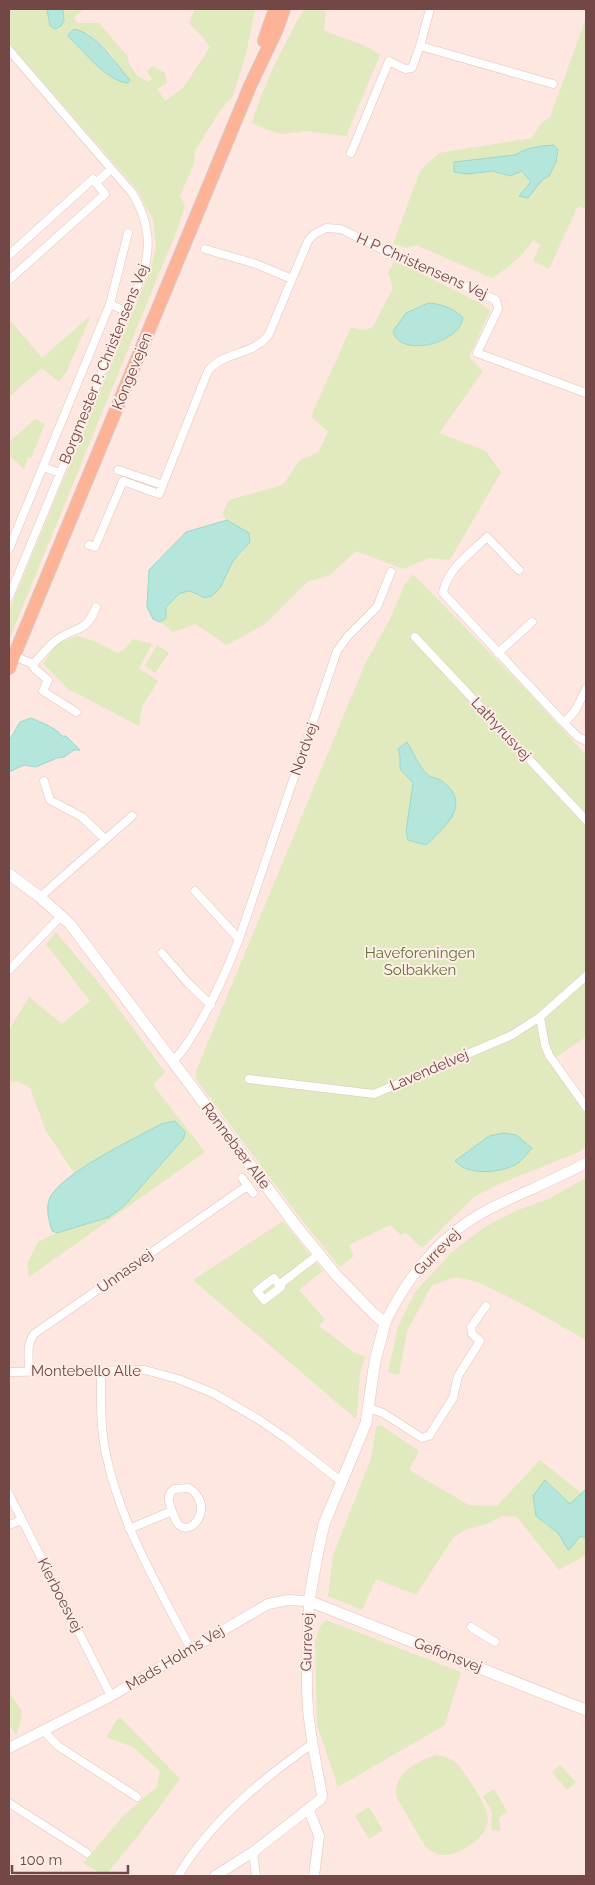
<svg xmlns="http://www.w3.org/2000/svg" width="595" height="1885" viewBox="0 0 595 1885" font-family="Raleway,sans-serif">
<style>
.green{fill:#e0eabe;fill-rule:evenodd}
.water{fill:#b4e6dc;stroke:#9ad8cc}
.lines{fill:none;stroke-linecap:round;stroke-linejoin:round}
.minor-casing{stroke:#e3c2bf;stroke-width:9}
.tertiary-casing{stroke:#e3c2bf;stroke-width:11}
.secondary-casing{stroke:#e8c0bb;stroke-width:12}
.primary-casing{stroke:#d5c8c8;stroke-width:14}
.minor{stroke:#fff;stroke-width:8}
.tertiary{stroke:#fff;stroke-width:10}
.secondary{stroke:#fff;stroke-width:11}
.primary{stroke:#feb296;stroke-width:12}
.labels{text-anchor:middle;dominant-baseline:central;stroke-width:4;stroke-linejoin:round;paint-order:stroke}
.street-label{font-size:15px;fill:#744747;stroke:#ffede6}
.park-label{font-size:15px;fill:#61743c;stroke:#ffede6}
</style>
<rect width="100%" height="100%" fill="#fde7e0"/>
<path class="green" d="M9,9H47L50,26L64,21L63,9H85L74,17L77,23H99L127,56L130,65L137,75L148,82L152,79L147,71L153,66L165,73L167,83L157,89L165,101L183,88L210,47L202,36L189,23L195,9H255L246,54L233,96L221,109L194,152L195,161L180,196L185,206L179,225L9,640V611L150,271L156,247L153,220L138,191L9,43ZM88,33L113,56L116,63L130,80L117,79L106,73L68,37Z
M304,9H326L324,30C342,39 364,42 380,55L346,136L305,131L285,134L273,132L252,123C263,84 284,45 304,9Z
M586,18V209L578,206L549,269L533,261L540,245L533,240C522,256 509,268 492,278L416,245L407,248L393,244L420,171L439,153L532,138L540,124L550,117ZM553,145L549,176L519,196L531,182L522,171L510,176L492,171L467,174L454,162L515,155C528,147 539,146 553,145Z
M395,260L480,303L490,311L469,357L483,371L439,433L486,451L501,472L450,560L429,558L403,569L356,551L330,575L307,582L264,625L226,645L196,624L173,632L160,622L166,618V608L171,600L180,593L190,591L205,597L212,596L220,588L233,561L243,552L249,533L227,520L222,514L229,500L283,485L299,461L318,452L328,432L311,416L351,327L362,330L372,328L393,288L388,273ZM428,303L451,309L463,318C460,343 401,359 393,331L406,313Z
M91,315L67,371L59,382L42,368L9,397V319L42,358Z
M35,419L45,424L31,458L28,457L24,469L9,455V442Z
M413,574L530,694L586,755V1037L555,1058L586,1101V1146L579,1152L497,1185L475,1196L422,1248L405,1232L401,1235L390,1225L349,1245L354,1256L340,1267L304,1223L196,1079V1071L365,664L391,617L405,584Z
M77,636L96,642L118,653L126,648L133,639L152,644L139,668L158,681L142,707L139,726L68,689L43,663L57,644Z
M157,645L169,653L155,673L145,666Z
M56,932L107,993L165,1072L153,1085L205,1152L29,1277L27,1263L39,1241L57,1233L109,1217L124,1206L148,1178L161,1124L74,1173L46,1131L30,1088L18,1081L9,1082V1030L29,997L62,1024L90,1001L46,944Z
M586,1178V1340L519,1302L478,1282L456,1277L432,1285L407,1331L399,1375L388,1372L398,1327L415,1292L452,1252L483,1228L518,1210L550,1198Z
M283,1221L323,1271L299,1290L325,1319L319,1326L355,1353L365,1356C364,1362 360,1369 360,1375C358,1390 359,1404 356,1419L193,1280Z
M381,1425L419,1451L409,1470L469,1505L497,1506L540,1460L586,1497V1555L559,1570L517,1517L503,1516L487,1524L464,1530L453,1538L416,1595L376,1579L362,1610L328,1596L333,1555L371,1459L376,1427Z
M326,1620L461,1672L445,1725L338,1787L317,1725L315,1641L320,1626Z
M9,1692C23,1716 26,1705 16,1735L9,1724Z
M120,1717L180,1779L140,1833L105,1876L83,1863L125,1814L157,1787L160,1771L133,1747L106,1737L116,1721Z
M436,1755C442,1756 448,1757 454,1761C464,1769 483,1801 487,1813C488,1817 488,1821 487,1825C484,1839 456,1857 442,1855C435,1855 430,1850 425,1846L397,1798C391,1775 417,1761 436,1755Z
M560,1765L576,1782L567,1790L552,1772Z
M494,1789L507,1811L499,1818L501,1831L491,1830L492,1812L483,1796Z
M369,1807L383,1830L369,1839L355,1816Z"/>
<path class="water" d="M47,9H63L64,21L61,26L55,29L50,26Z
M74,29C99,35 114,62 130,80L128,83C106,81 84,51 68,36L69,34Z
M554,145L558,150L556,162L549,176L542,180L528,198L519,196L531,182L522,171L510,176L492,171L467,174L454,172V162L515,155C528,147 539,146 554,145Z
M428,303C442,304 453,308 463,318C460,343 400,359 393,331L406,313Z
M227,520L249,533L250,542L233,561L220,588L212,596L205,598L190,591L180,593L166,607V618L160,622L153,619L147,607L149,570L186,532Z
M31,718C42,723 55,727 62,736H66L80,750H74L64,757L57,758L36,767L24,765L9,772V741L20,722Z
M407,742C412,750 421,770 428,775C432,778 438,778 442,781C473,804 445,827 426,845L408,840L406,832L413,783L400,769V756L398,749Z
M175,1121L185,1132L184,1138L124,1206L109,1217L57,1233L52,1231C49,1221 46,1210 49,1200C57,1175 136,1138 161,1124Z
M504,1133L516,1135L532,1148C527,1154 522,1161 515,1165C498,1173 468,1176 455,1161L489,1136Z
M545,1480L570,1504L586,1489V1538L580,1536L571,1548L568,1550L559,1534L536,1516L533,1496Z"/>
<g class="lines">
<g class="minor-casing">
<path id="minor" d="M430,9L420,46L553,84
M9,50L133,194C148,220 152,244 143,273L9,597
M351,153L389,61L405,69L412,68L420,46
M96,183L111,169
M205,249L256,264L292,279
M9,255L93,179L105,194L9,280
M110,304L127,312
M43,467L60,473
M118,470L163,485
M89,545L95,547L123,481L159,494L208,371C223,351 254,356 269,334L308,241L313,235L326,228L341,229L392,254L496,300L498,309L477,353L586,393
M9,549L110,304L128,233
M519,570L487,537C471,553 447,569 443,593L564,723L578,737L586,741
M415,637L586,820
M498,653L532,622
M14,656L33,664L35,669L48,680L43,691L76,712
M33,664C40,657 47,648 55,641C75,626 86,634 96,607
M564,723L575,711L586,689
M44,781L50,800L82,817L105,839
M195,891L239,939
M40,897L132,816
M162,953L188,983L211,1005
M9,970L61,916
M540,1017L545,1045L549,1055L586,1107
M172,1062C183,1052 189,1041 197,1028C214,999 227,970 239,939L337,651L348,636L377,607L391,572
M249,1079L374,1094L512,1035L540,1017L586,976
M242,1178L253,1193
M279,1285L274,1278L257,1291L264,1300L281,1287L279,1285L318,1255
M101,1370C101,1398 100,1426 106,1454C120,1523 158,1586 190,1648
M29,1371C29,1358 26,1345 34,1334L247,1186
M9,1372L145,1370L178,1379L213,1393L258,1419L287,1439L342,1482
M369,1408L383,1413L422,1438L429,1436L453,1398L458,1376L480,1341L472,1334L471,1327L486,1306
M9,1494L111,1696
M9,1525L22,1520
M129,1529L172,1511C174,1516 176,1522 179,1525C193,1537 215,1505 189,1488L174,1489C166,1496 169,1502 172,1511
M471,1627L495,1642
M43,1730L58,1746L137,1797
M9,1803L87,1853
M253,1852L256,1876
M9,1874L13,1876
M178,1876C210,1822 261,1780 312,1744"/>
</g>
<g class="tertiary-casing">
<path id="tertiary" d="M385,1323C409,1273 443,1232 493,1207C524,1192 556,1179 586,1163
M9,1748L111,1696L268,1604L288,1600L309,1601C308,1637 305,1672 308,1708C310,1737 317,1766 322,1795L321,1799L253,1852L215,1876
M309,1810L319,1836L314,1876"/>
</g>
<g class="secondary-casing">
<path id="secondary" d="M9,874L40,897L70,924L296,1226L336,1275L373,1313L385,1323L375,1361L366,1423L324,1524L317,1556L309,1601L586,1710"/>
</g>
<g class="primary-casing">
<path id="primary" d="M264,41L275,9
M9,668L250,86L277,29L284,9"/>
</g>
<use href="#minor" class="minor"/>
<use href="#tertiary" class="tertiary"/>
<use href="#secondary" class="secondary"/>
<use href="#primary" class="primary"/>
</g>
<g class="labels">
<g class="street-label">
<text transform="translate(422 266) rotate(24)">H P Christensens Vej</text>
<text transform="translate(104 364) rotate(-68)">Borgmester P. Christensens Vej</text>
<text transform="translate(132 371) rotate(-68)">Kongevejen</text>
<text transform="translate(501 729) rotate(47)">Lathyrusvej</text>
<text transform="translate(304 749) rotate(-71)">Nordvej</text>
<text transform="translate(429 1070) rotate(-23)">Lavendelvej</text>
<text transform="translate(236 1146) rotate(53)">Rønnebær Alle</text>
<text transform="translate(437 1252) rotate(-45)">Gurrevej</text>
<text transform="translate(125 1271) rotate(-35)">Unnasvej</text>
<text x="86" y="1371">Montebello Alle</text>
<text transform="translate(60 1595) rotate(63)">Kierboesvej</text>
<text transform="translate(307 1642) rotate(-88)">Gurrevej</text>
<text transform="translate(448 1655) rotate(21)">Gefionsvej</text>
<text transform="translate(175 1658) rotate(-31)">Mads Holms Vej</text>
</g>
<g class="park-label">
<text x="420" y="953">Haveforeningen<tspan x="420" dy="17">Solbakken</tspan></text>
</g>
</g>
<rect width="595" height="1885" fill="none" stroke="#744747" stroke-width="20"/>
<path d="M12 1865v8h116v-8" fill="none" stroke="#744747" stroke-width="2.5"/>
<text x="20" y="1865" font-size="15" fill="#744747" stroke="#ffede6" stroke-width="4" paint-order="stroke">100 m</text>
</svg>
